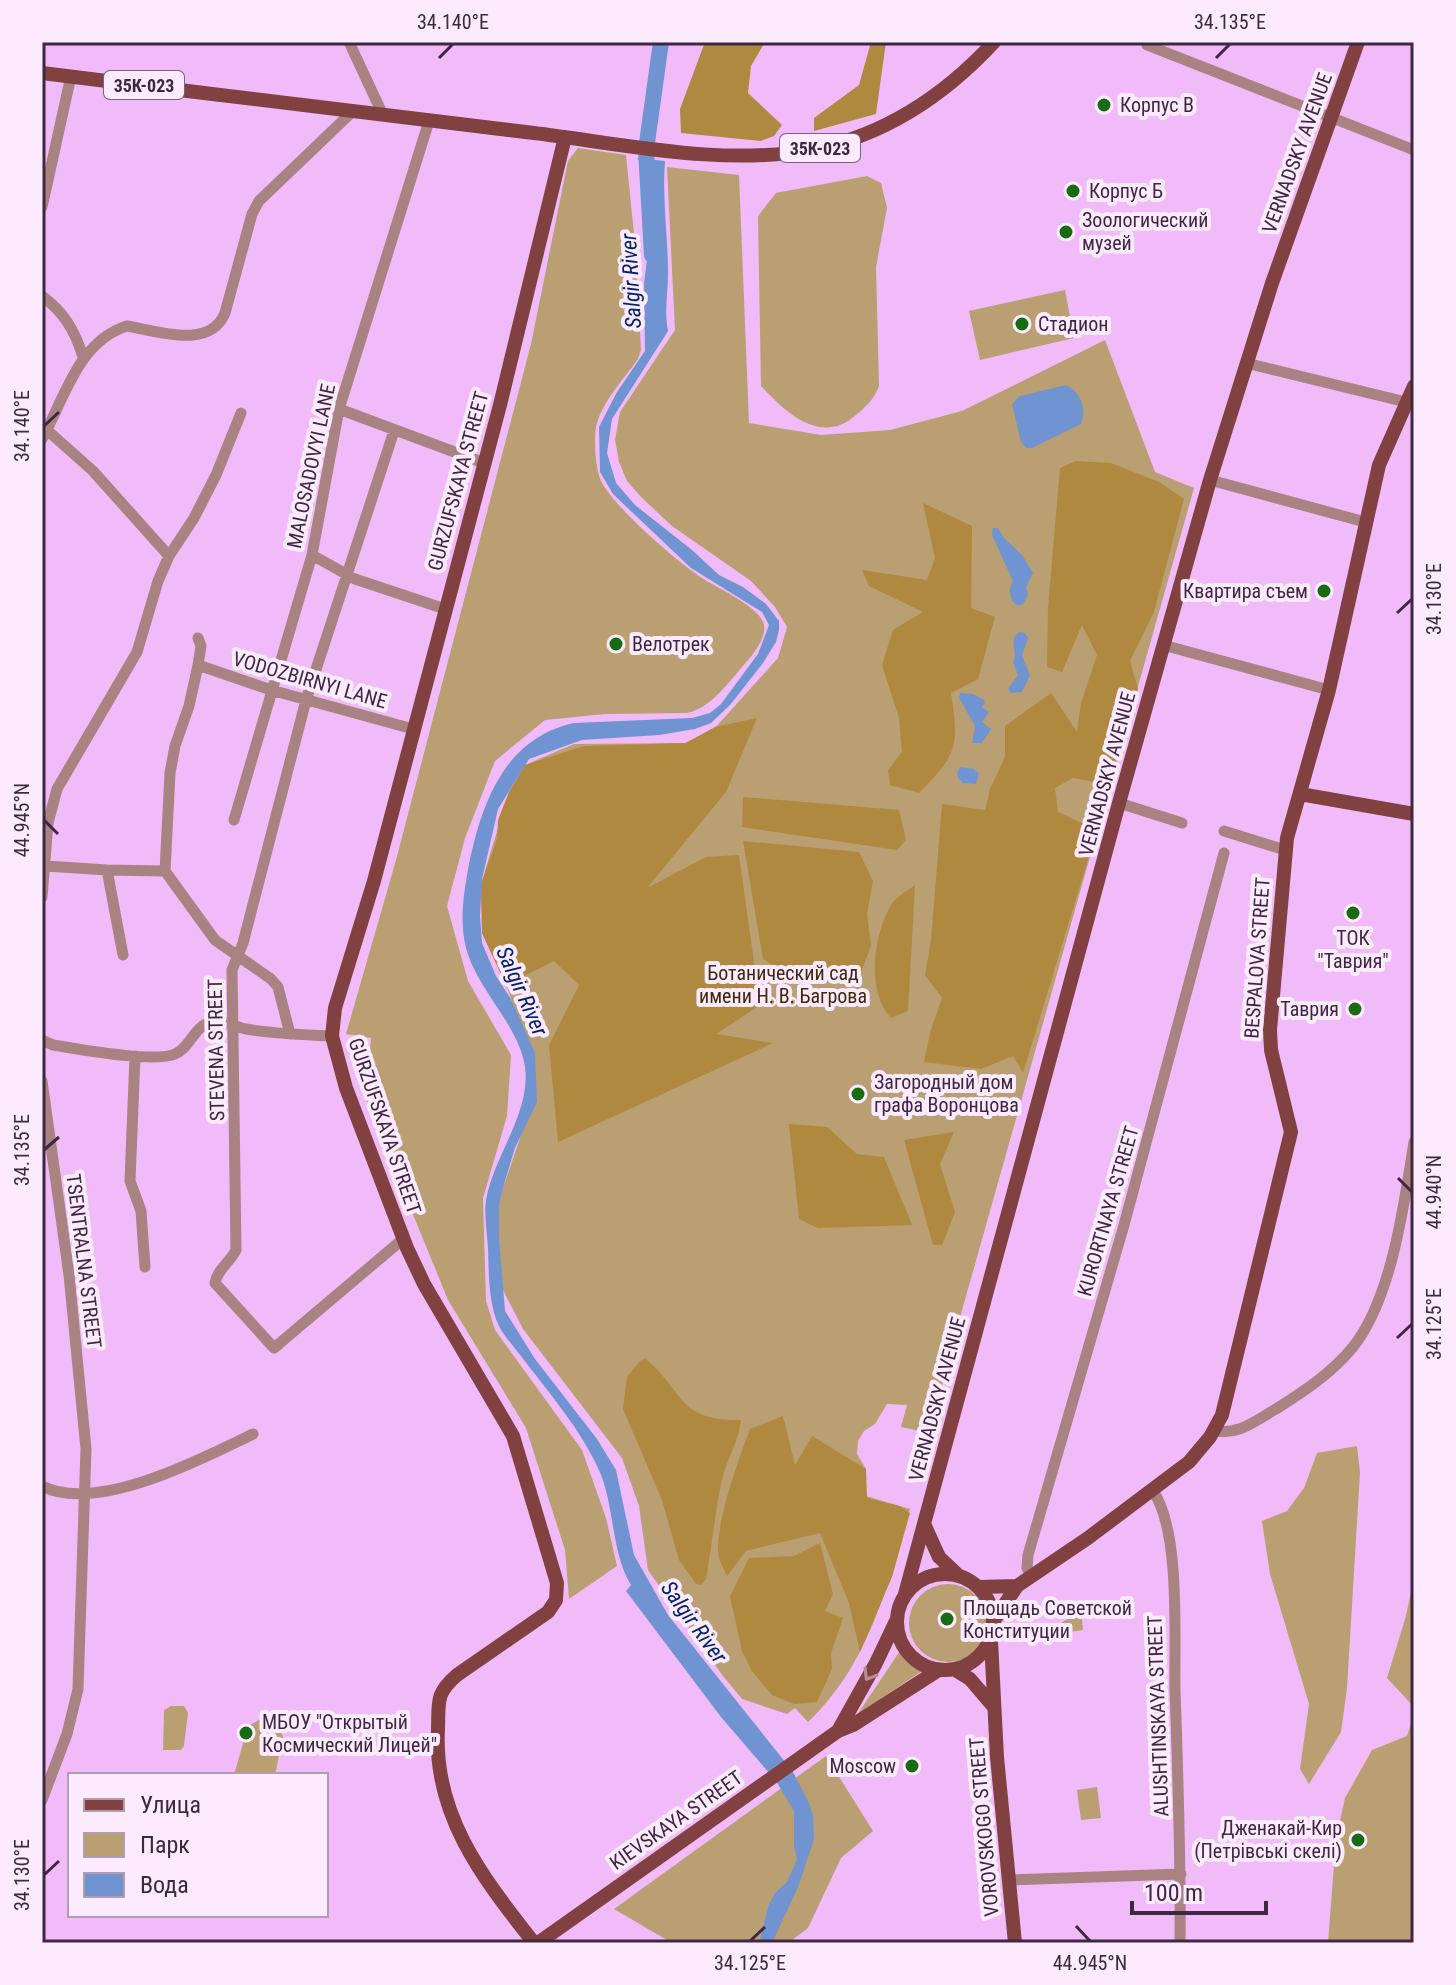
<svg xmlns="http://www.w3.org/2000/svg" width="1456" height="1985" viewBox="0 0 1456 1985" font-family="'Roboto Condensed',sans-serif">
<style>
.green{fill:#b99f71}
.forest{fill:#af893f}
.water{fill:#7093d2}
.lines{fill:none;stroke-linecap:round;stroke-linejoin:round}
.river{stroke:#7093d2;stroke-width:16}
.minor{stroke:#a88381;stroke-width:11}
.major{stroke:#804140;stroke-width:14}
.oneway{stroke:#b88e96}
.ticks{fill:none;stroke:#3e2841;stroke-width:3}
.poi-dot{fill:#186b10;stroke:#fcebfe;stroke-width:3}
.labels{text-anchor:middle;dominant-baseline:central;stroke-width:8;stroke-linejoin:round;paint-order:stroke}
.shield{fill:#fcebfe;stroke:#77627a;stroke-width:2}
.shield-label{font-size:18px;font-weight:bold;fill:#3e2841}
.poi-label{font-size:20px;fill:#3e2841;stroke:#fcebfe;text-anchor:start}
.street-label{font-size:20px;fill:#3e2841;stroke:#fcebfe}
.park-label{font-size:20px;fill:#3c2b0a;stroke:#fcebfe}
.water-label{font-size:22px;font-style:italic;fill:#00226b;stroke:#fcebfe}
.neatline{fill:none;stroke:#3e2841;stroke-width:3}
.ticks-label{font-size:20px;text-anchor:middle;fill:#3e2841}
</style>
<rect width="100%" height="100%" fill="#f1bbf9"/>
<path class="green" d="M578,148L626,155L635,244L641,350L638,359C624,379 601,403 596,427C594,441 595,467 601,481C615,508 676,561 702,578C717,588 761,607 764,625C767,641 747,661 738,672C723,689 709,708 687,713L605,714L545,720L495,761L465,838L447,906L468,981L511,1055L507,1116L483,1198L486,1301L495,1330L582,1450L606,1518L617,1566L569,1599L565,1550L526,1428L448,1300L356,1075L368,1070L371,1038L346,1034L396,860L531,344L568,161Z
M667,167L739,175L749,423L821,435L890,430L962,411L1105,340L1155,472L1194,488L957,1328L930,1433L901,1427L907,1405L887,1404L875,1424L864,1431L858,1441L857,1454L866,1469V1496L910,1509C887,1587 869,1664 808,1722L795,1708L787,1714L742,1699L723,1676L648,1570L639,1506L622,1458L523,1329L503,1290L496,1238L499,1200L520,1138L532,1054L506,985L482,933L481,884L509,792L525,765L574,744L685,743L715,728L778,658L787,627L775,607L751,581L672,526L641,497L627,481L619,462L615,440L620,412L675,330Z
M867,176L881,183L887,208L876,267L879,386C874,399 867,406 856,415C821,446 786,413 761,386L758,216L776,193Z
M1065,290L1074,338L980,360L969,311Z
M1357,1446L1360,1472L1347,1688L1341,1732L1309,1784L1300,1769L1309,1704L1270,1574L1262,1521L1287,1511L1304,1488L1317,1453Z
M1414,1577V1707L1387,1678L1406,1616Z
M909 1623a39 39 0 1 1 78 0a39 39 0 1 1-78 0Z
M1081,1611L1083,1630L1062,1633L1061,1623Z
M900,1651H903L922,1671L857,1715Z
M171,1706H184L188,1713L184,1746L181,1750H163L164,1710Z
M1414,1714V1943H1328L1336,1839L1345,1798L1372,1750L1407,1736Z
M261,1719L276,1723L283,1736L275,1775H234L248,1726Z
M826,1756L873,1831L841,1858L808,1928L788,1943H672L614,1909Z
M1097,1787L1101,1818L1081,1820L1077,1790Z"/>
<path class="forest" d="M705,42H765L751,66L748,93L782,125L774,136L761,141L681,133L680,109Z
M871,42H886L876,114L814,131V118L859,85Z
M1076,461L1111,463L1159,482L1184,499L1154,612L1130,661L1138,689L1107,784L1073,778L1055,788L1058,812L1097,830L1023,1073L1013,1056L981,1069L924,1062L930,1033L942,998L925,975L931,940L942,804L985,810L990,789L1005,757V726L1051,693L1077,732L1081,703L1097,655L1082,625L1062,672L1047,667L1048,608L1060,468Z
M923,503L972,526L971,608L995,617L978,679L951,693C959,746 958,754 919,793L890,785L888,770L902,752L899,718L882,665L893,630L923,612L869,586L862,570L927,580L935,558Z
M757,718L726,792L647,888L706,857L739,855L760,1005L716,1034L773,1043L558,1142L549,1045L579,985L554,961L506,985L482,933L481,884L497,839L498,820L509,792L525,765L584,746L686,743L715,727Z
M743,797L899,810L906,840L897,850L742,827Z
M743,841L859,852L873,881L867,914L871,946L861,972L802,984L763,959Z
M915,885L908,1011L891,1018C866,991 873,936 891,905C896,897 907,891 915,885Z
M789,1124L827,1127L857,1154L884,1157L912,1225L818,1228L799,1219Z
M954,1132L940,1164L955,1212L942,1245H933L904,1140Z
M645,1358C685,1392 677,1421 741,1420C739,1441 727,1459 722,1479C715,1512 712,1546 706,1579L701,1585L696,1584L679,1560L662,1500L623,1409L627,1377L640,1361Z
M783,1416L795,1465L812,1436L866,1469L867,1498L899,1506L910,1513L892,1577L860,1652L849,1603L820,1533L746,1551L727,1576C724,1570 721,1564 719,1558C713,1529 739,1458 750,1429Z
M820,1543L833,1594L825,1611L843,1618L831,1653L832,1669L817,1702L794,1704L772,1695L752,1671L742,1651L730,1596L749,1558L794,1556Z"/>
<path class="water" d="M637,158L665,161C662,199 668,236 668,274C668,294 664,311 668,331L612,419L607,453L616,483L635,505L692,550L719,575L743,587L766,604L779,621V630L776,642L763,663L730,705L711,723L695,729L659,735L582,740L529,759L498,809L482,879L480,916L482,943L496,976L511,999L535,1053L537,1102L515,1148L505,1181L499,1204V1237L505,1311L535,1359L597,1439L616,1470L634,1555L668,1615L793,1772L809,1803L813,1816L814,1839L798,1887L772,1943H759L769,1904L776,1892L787,1882L797,1859L794,1846V1811L776,1781L721,1717L626,1591L631,1585C611,1553 615,1506 599,1470C581,1430 550,1394 524,1360C516,1349 505,1338 499,1326C488,1303 489,1272 488,1248C487,1233 484,1214 486,1200C494,1155 531,1113 525,1067C519,1025 477,990 466,948C459,919 464,892 469,864C482,802 505,738 574,723L692,718L710,713L721,704L758,654L769,625L762,612L691,568L613,494L600,472L599,427L617,392L645,351L644,284L654,205L648,172Z
M1066,385C1081,392 1087,409 1081,424L1032,448H1026L1021,442L1012,404L1020,396Z
M993,528H998L1004,538L1022,555L1033,573L1026,587L1028,594L1023,605H1016C1009,598 1008,589 1013,581L992,535Z
M1019,632L1025,633L1028,638L1022,655L1030,675L1022,692L1011,693L1008,689L1018,675L1013,662C1019,651 1007,641 1019,632Z
M960,693L973,694L984,700L985,703L982,707L989,712L982,722L991,729L982,743H972L975,726L959,698Z
M961,767L974,769L979,774L976,784L963,783L958,778L957,772Z"/>
<g class="lines">
<path class="river" d="M652,255L646,150L661,42"/>
<path class="minor" d="M349,42L383,115
M1147,42V45L1414,150
M42,207L71,76
M42,296C64,312 75,331 83,357
M1246,363L1406,402
M339,409L484,463
M47,430L93,471L169,556
M394,431L306,700L243,943L232,970L236,1250C230,1262 217,1270 215,1283L274,1348L403,1239
M42,439C64,400 78,341 127,326C158,331 210,350 225,313L252,214L259,201L353,111
M1210,480L1365,522
M312,555L355,579L445,609
M198,638L201,646L198,665L189,706L175,746L170,773L165,871L215,940L271,979L278,987L290,1034
M1163,645L1329,690
M198,665L271,690L413,729
M1119,803L1182,823
M234,820L312,555L339,409L429,121
M1224,831L1285,850
M46,866L107,870L123,955
M107,870L165,871
M42,897L48,823L57,789L137,652L158,581L169,556L194,518L216,475L241,413
M42,1040L53,1045C79,1049 153,1063 175,1054C190,1048 194,1026 211,1022C223,1018 234,1027 246,1029C274,1034 304,1035 332,1036
M135,1056L130,1181L141,1211L145,1267
M42,1081L69,1275L86,1449L78,1689L67,1734L42,1800
M1214,1430C1237,1437 1256,1420 1276,1409C1303,1392 1332,1373 1353,1347C1392,1298 1404,1204 1414,1142
M42,1486C96,1514 202,1459 253,1434
M1153,1491C1181,1531 1174,1640 1175,1690C1178,1775 1181,1859 1180,1943
M1032,1577L1027,1568L1028,1555L1124,1225L1224,853
M1009,1880L1181,1874"/>
<path class="major" d="M42,73C206,93 370,114 534,133C624,144 725,167 816,149C887,134 945,95 994,42
M1300,794L1414,814
M925,1526L939,1557L958,1575
M897 1622a48 48 0 1 1 96 0a48 48 0 1 1-96 0Z
M979,1587L1017,1586
M905,1594L1119,803L1210,480L1272,283L1358,42
M993,1622L1017,1586L1088,1538L1189,1462L1210,1437L1222,1415L1291,1132L1271,1050L1270,1030L1287,838L1329,690L1379,465L1414,386
M991,1641L997,1757L1015,1943
M954,1669L970,1679L993,1706
M838,1731L876,1663L896,1621
M534,1943C484,1879 433,1816 438,1729C439,1702 435,1694 457,1675L548,1612L556,1600L557,1583L513,1436L424,1284L407,1248L346,1088L332,1036L335,1008L374,881L500,405L565,137
M538,1943L838,1731L853,1725L937,1671"/>
</g>
<defs><path id="oneway-chevron" d="M-2-3.5L2.5 0L-2 3.5" fill="none" stroke-width="1.6" stroke-linecap="round" stroke-linejoin="round" transform="scale(2)"/></defs>
<use class="oneway" href="#oneway-chevron" transform="translate(869 1675) rotate(121)"/>
<path class="ticks" d="M439,58L453,44M1216,58L1230,44M44,426L59,412M1397,613L1412,599M44,820L58,834M44,1150L59,1137M1398,1178L1412,1192M1397,1338L1412,1324M44,1875L59,1861M1076,1926L1090,1941M750,1941L765,1927"/>
<g class="poi-dot">
<circle cx="1104" cy="105" r="8"/>
<circle cx="1073" cy="191" r="8"/>
<circle cx="1066" cy="232" r="8"/>
<circle cx="1022" cy="324" r="8"/>
<circle cx="1324" cy="591" r="8"/>
<circle cx="616" cy="644" r="8"/>
<circle cx="1353" cy="913" r="8"/>
<circle cx="1355" cy="1009" r="8"/>
<circle cx="858" cy="1094" r="8"/>
<circle cx="947" cy="1619" r="8"/>
<circle cx="246" cy="1733" r="8"/>
<circle cx="912" cy="1766" r="8"/>
<circle cx="1358" cy="1840" r="8"/>
</g>
<g class="labels">
<g class="shield">
<rect x="104" y="71" width="80" height="28" rx="6"/>
<rect x="780" y="134" width="80" height="28" rx="6"/>
</g>
<g class="shield-label">
<text x="144" y="85">35К-023</text>
<text x="820" y="148">35К-023</text>
</g>
<g class="poi-label">
<text x="1120" y="105">Корпус В</text>
<text x="1089" y="191">Корпус Б</text>
<text x="1082" y="220">Зоологический<tspan x="1082" dy="23">музей</tspan></text>
<text x="1038" y="324">Стадион</text>
<text x="1308" y="591" text-anchor="end">Квартира съем</text>
<text x="632" y="644">Велотрек</text>
<text x="1353" y="938" text-anchor="middle">ТОК<tspan x="1353" dy="23">"Таврия"</tspan></text>
<text x="1339" y="1009" text-anchor="end">Таврия</text>
<text x="874" y="1082">Загородный дом<tspan x="874" dy="23">графа Воронцова</tspan></text>
<text x="963" y="1608">Площадь Советской<tspan x="963" dy="23">Конституции</tspan></text>
<text x="262" y="1722">МБОУ "Открытый<tspan x="262" dy="23">Космический Лицей"</tspan></text>
<text x="896" y="1766" text-anchor="end">Moscow</text>
<text x="1342" y="1828" text-anchor="end">Дженакай-Кир<tspan x="1342" dy="23">(Петрівські скелі)</tspan></text>
</g>
<g class="street-label">
<text transform="translate(1297 153) rotate(-70)">VERNADSKY AVENUE</text>
<text transform="translate(311 466) rotate(-78)">MALOSADOVYI LANE</text>
<text transform="translate(458 481) rotate(-75)">GURZUFSKAYA STREET</text>
<text transform="translate(310 680) rotate(16)">VODOZBIRNYI LANE</text>
<text transform="translate(1107 774) rotate(-75)">VERNADSKY AVENUE</text>
<text transform="translate(1257 958) rotate(-86)">BESPALOVA STREET</text>
<text transform="translate(216 1050) rotate(-91)">STEVENA STREET</text>
<text transform="translate(385 1126) rotate(71)">GURZUFSKAYA STREET</text>
<text transform="translate(1108 1211) rotate(-74)">KURORTNAYA STREET</text>
<text transform="translate(84 1261) rotate(83)">TSENTRALNA STREET</text>
<text transform="translate(937 1399) rotate(-75)">VERNADSKY AVENUE</text>
<text transform="translate(1158 1716) rotate(-92)">ALUSHTINSKAYA STREET</text>
<text transform="translate(676 1820) rotate(-35)">KIEVSKAYA STREET</text>
<text transform="translate(984 1827) rotate(-95)">VOROVSKOGO STREET</text>
</g>
<g class="park-label">
<text x="783" y="973">Ботанический сад<tspan x="783" dy="23">имени Н. В. Багрова</tspan></text>
</g>
<g class="water-label">
<text transform="translate(631 281) rotate(-93)">Salgir River</text>
<text transform="translate(522 991) rotate(66)">Salgir River</text>
<text transform="translate(694 1622) rotate(54)">Salgir River</text>
</g>
</g>
<rect width="1456" height="1985" fill="none" stroke="#fcebfe" stroke-width="88"/>
<rect x="68" y="1773" width="260" height="144" fill="#fcebfe" stroke="#b09db2" stroke-width="2"/>
<rect x="84" y="1799" width="40" height="12" fill="#804140" stroke="#b09db2" stroke-width="2"/>
<text x="140" y="1813" font-size="24" fill="#3e2841">Улица</text>
<rect x="84" y="1833" width="40" height="24" fill="#b99f71" stroke="#b09db2" stroke-width="2"/>
<text x="140" y="1853" font-size="24" fill="#3e2841">Парк</text>
<rect x="84" y="1873" width="40" height="24" fill="#7093d2" stroke="#b09db2" stroke-width="2"/>
<text x="140" y="1893" font-size="24" fill="#3e2841">Вода</text>
<path d="M1132 1901v12h134v-12" fill="none" stroke="#3e2841" stroke-width="4"/>
<text x="1144" y="1901" font-size="24" fill="#3e2841" stroke="#fcebfe" stroke-width="6" paint-order="stroke">100 m</text>
<rect x="44" y="44" width="1368" height="1897" class="neatline"/>
<g class="ticks-label">
<text x="453" y="29">34.140°E</text>
<text x="1230" y="29">34.135°E</text>
<text transform="translate(22 426) rotate(-90)" y="7">34.140°E</text>
<text transform="translate(1434 599) rotate(-90)" y="7">34.130°E</text>
<text transform="translate(22 820) rotate(-90)" y="7">44.945°N</text>
<text transform="translate(22 1150) rotate(-90)" y="7">34.135°E</text>
<text transform="translate(1434 1192) rotate(-90)" y="7">44.940°N</text>
<text transform="translate(1434 1324) rotate(-90)" y="7">34.125°E</text>
<text transform="translate(22 1875) rotate(-90)" y="7">34.130°E</text>
<text x="750" y="1970">34.125°E</text>
<text x="1090" y="1970">44.945°N</text>
</g>
</svg>
